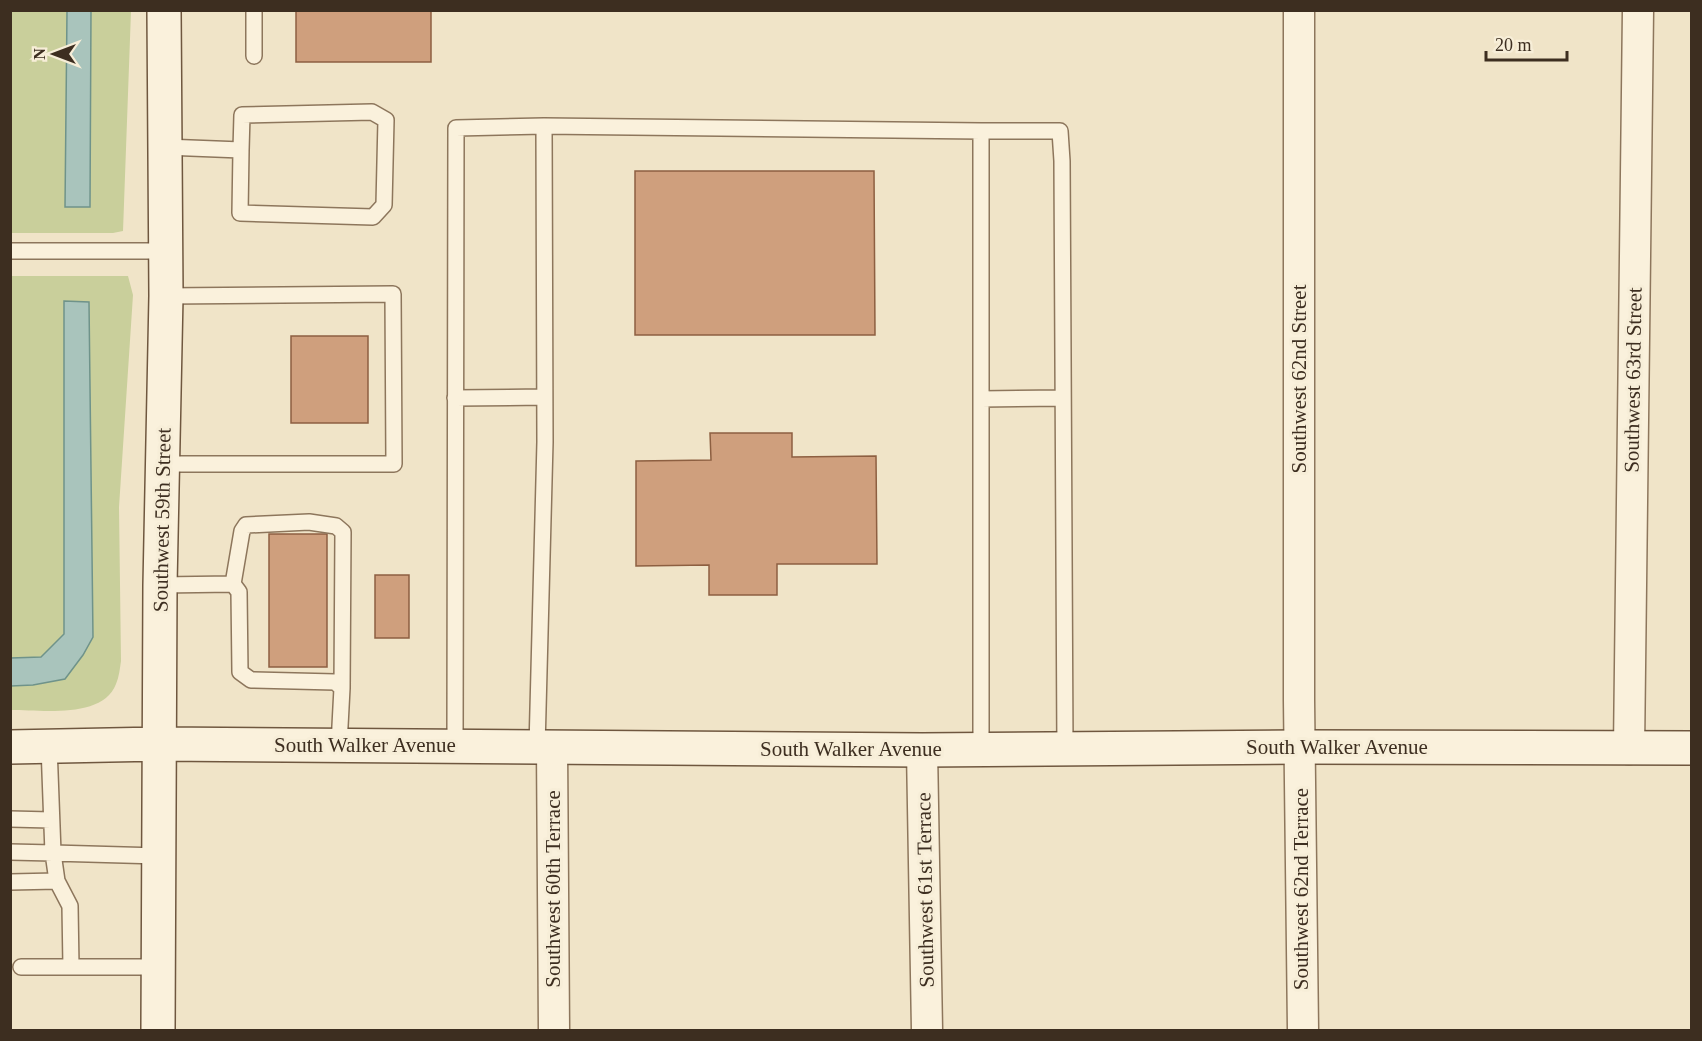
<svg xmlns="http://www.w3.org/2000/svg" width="1702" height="1041" viewBox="0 0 1702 1041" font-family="Georgia,serif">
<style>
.green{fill:#c9cf9b}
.water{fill:#a9c4bc;stroke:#6f938a;stroke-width:1.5}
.building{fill:#cf9f7d;stroke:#8d5f41;stroke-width:1.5}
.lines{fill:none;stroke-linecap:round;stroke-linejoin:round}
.lane-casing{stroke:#8d765c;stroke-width:18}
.street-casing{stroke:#8d765c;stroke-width:33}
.secondary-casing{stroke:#6f573f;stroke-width:36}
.lane{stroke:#faf1dc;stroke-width:15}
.street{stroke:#faf1dc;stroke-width:30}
.secondary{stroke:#faf1dc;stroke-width:33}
.labels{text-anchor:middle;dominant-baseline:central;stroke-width:6;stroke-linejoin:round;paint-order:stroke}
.street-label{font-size:21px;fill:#3d2e20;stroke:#f7eed8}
</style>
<rect width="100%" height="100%" fill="#f0e4c8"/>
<path class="green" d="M10,11H131L123,231L113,233H11Z
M10,276H128L133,295L119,507L121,661C120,668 119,677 116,684C103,719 41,710 11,710Z"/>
<path class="water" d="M67,11H91L90,207H65Z
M64,301L89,302L93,637L83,655L65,679L33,685L11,686V658L41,657L64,634Z"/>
<path class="building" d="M296,10H431V62H296Z
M635,171H874L875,335H635Z
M291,336H368V423H291Z
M710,433H792V457L876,456L877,564H777V595H709V565L636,566V461L711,460Z
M269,534H327V667H269Z
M375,575H409V638H375Z"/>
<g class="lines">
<g class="lane-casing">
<path id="lane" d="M254,56V10
M544,126L981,131
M165,147L241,150L240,213L373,217L384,205L386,120L372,112L242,115L241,150
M10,251H166
M455,398L544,397
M981,399L1063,398
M162,464H394L393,294L166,296
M233,584L242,531L246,525L309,522L336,526L343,532L342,688
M160,585L233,584L239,592L240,672L251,680L335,682L342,688L339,745
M455,746L456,128L544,126L545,442L537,747
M981,749V131H1060L1062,161L1065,749
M10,819L51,820
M10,852L53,853L49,746
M10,882L57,881
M21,967H71
M159,967H71L70,906L57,881L53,853L159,856"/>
</g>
<g class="street-casing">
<path id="street" d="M1299,10V700L1303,1030
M552,747L554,1030
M1629,749L1638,10
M922,750L927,1030"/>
</g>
<g class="secondary-casing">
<path id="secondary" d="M10,747L159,744L922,750L1300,747L1692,748
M158,1030L160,585L166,296L164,10"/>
</g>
<use href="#lane" class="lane"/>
<use href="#street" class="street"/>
<use href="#secondary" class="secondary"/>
</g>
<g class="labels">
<g class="street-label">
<text transform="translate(1299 379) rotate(-90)">Southwest 62nd Street</text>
<text transform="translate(1633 380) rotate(-89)">Southwest 63rd Street</text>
<text transform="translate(162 520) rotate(-89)">Southwest 59th Street</text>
<text x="365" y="745">South Walker Avenue</text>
<text x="1337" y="747">South Walker Avenue</text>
<text x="851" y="749">South Walker Avenue</text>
<text transform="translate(553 889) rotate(-90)">Southwest 60th Terrace</text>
<text transform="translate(1301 889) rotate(-90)">Southwest 62nd Terrace</text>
<text transform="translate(925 890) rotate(-91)">Southwest 61st Terrace</text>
</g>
</g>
<rect width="1702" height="1041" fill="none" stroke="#3d2e20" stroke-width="24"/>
<g transform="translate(54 54) rotate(270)" stroke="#f7eed8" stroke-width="4.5" paint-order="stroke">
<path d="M0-4.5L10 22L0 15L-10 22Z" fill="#3d2e20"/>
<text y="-9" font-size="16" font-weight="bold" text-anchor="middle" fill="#3d2e20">N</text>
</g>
<path d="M1486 51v9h81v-9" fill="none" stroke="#3d2e20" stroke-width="3"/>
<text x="1495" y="51" font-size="18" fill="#3d2e20" stroke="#f7eed8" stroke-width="4.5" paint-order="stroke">20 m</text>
</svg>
